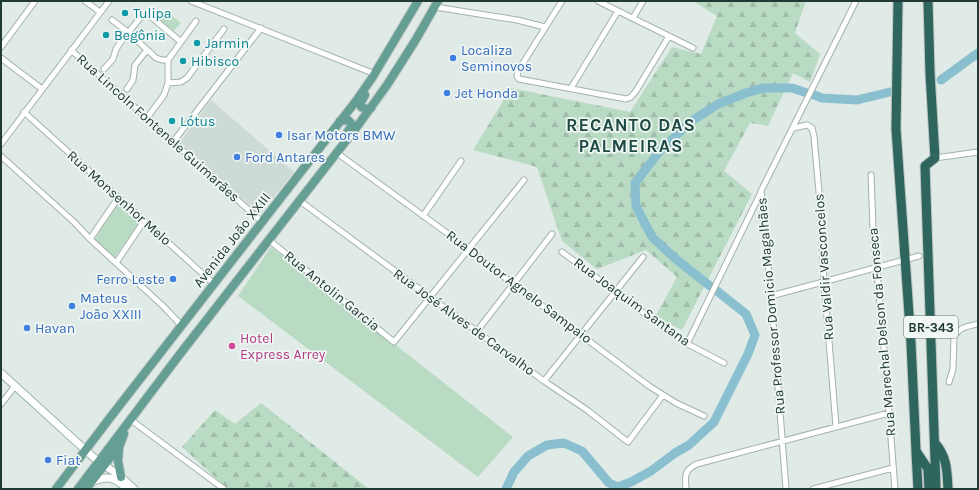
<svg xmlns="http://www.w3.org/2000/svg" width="979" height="490" viewBox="0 0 979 490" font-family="Karla,sans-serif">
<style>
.built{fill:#cedad5}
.green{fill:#b9dbc4}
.forest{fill:url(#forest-firs)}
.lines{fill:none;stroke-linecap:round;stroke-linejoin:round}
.river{stroke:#89bfce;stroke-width:9}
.street-casing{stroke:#a3b2ad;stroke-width:7}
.secondary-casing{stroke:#9fb6af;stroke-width:9}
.primary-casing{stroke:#bcc4c2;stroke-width:10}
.highway-casing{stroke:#bcc4c2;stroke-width:11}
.street{stroke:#fff;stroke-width:5}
.secondary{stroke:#fff;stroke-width:7}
.primary{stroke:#659f93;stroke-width:8}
.highway{stroke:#2e655d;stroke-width:9}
.culture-dot{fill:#0f9aa8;stroke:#f0f7f4;stroke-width:1.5}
.shop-dot{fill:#3f7fe0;stroke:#f0f7f4;stroke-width:1.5}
.hotel-dot{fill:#d1479c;stroke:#f0f7f4;stroke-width:1.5}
.labels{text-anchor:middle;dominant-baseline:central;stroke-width:3.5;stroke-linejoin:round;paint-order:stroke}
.shield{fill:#f0f7f4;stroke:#5f736e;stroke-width:1}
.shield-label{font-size:13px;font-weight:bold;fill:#213a35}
.culture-label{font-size:14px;fill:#0d838f;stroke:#f0f7f4;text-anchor:start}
.shop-label{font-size:14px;fill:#366cbe;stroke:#f0f7f4;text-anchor:start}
.street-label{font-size:14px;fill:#213a35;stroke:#f0f7f4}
.hotel-label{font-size:14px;fill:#b23c85;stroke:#f0f7f4;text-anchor:start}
.district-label{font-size:18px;font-weight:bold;letter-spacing:1px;fill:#1e4b43;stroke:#f0f7f4}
</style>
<defs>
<pattern id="forest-firs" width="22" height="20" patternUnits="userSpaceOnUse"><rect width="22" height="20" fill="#b9dbc4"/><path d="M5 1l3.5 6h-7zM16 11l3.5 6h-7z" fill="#9fbda9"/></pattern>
</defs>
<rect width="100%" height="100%" fill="#e0eae6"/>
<path class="built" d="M211,100L294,172L260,214L180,142Z"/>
<path class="green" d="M166,11L181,23L174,31L160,20Z
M119,202L140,222L114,258L94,240Z
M271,247L513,437L478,477L238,296Z"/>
<path class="forest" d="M693,1H806L795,33L820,54L810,82L793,73L768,126L750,123L724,171L752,194L682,330L655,317L677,277L646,250L597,269L562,241L537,167L473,150L511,88L630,112L672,47L701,54L717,16Z
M261,403L369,489H228L182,447L215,410L235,424Z"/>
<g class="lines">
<path class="river" d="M941,80L978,53
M814,95L822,98L857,100L890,92
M710,286L677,260L652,237L636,206L635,183L659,152L690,122L718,104L746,93L763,88H792L807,93
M506,489L514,472L528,456L547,445L564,443L582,451L609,483L618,487L631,482L651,471L675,453L689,445L714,422L748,354L755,335L746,314L717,291"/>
<g class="street-casing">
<path id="street" d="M85,1L100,12
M191,1L375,74
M562,1L518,71L517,76L519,79L626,99L631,97L636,91L669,36
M598,1L693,48
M435,7L517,20L545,27
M633,18L643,1
M112,20L128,32L156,58L162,60H168
M1,47L35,1
M71,50L147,118L262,222
M1,58L42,89
M104,69L113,59L116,49L122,40L141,17L144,15H149L181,42
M168,83L181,82L187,78L224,29
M571,88L618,11
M127,89L133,80L135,65L147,50
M24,112L214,284
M147,118L164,95L168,83V60L196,21
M794,128L807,125L812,128L814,136L820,203L824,281L836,426
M173,142L261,28
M1,144L109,1
M337,153L469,249L513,284L649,386L676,403L704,416
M1,156L74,222L90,239L163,306L182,326
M935,158L978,152
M871,175L873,228L883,337L895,489
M300,201L544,381L587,410L628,442L663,395
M423,216L461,161
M90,239L118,198
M269,240L394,342L524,180
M562,252L672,334L682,341L724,363
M116,263L144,221
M771,296L919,256
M477,331L552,234
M932,334L956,333
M687,344L761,192
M544,381L643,257
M949,382L953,369L954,337C959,327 969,326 978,324
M1,404L15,386
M131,420L224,489
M686,489C685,476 684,470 697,464L889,413
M786,489L771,296L761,191L856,1
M813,489L893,468"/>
</g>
<g class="secondary-casing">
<path id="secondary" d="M1,373L93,457L121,477L134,489
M92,482C107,475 115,477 127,489"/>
</g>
<g class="primary-casing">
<path id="primary" d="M365,95L360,104L361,107L366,109L371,108
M340,121L348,120L351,123V127L346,134
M119,448L118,461L121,477
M56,489L109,419L356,101L372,78L418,1
M78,489L180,354L356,128L387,85L415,41L438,1
M86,489L120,445L124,434"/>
</g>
<g class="highway-casing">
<path id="highway" d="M898,1L896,129L911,343L916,451L928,469L929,489
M928,1L930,73L935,158L925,166L936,489
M935,443C947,457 947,470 948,489
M916,452L918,489"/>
</g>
<use href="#street" class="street"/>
<use href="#secondary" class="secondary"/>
<use href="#primary" class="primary"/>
<use href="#highway" class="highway"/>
</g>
<g class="culture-dot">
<circle cx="125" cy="13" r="4"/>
<circle cx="106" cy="35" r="4"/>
<circle cx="197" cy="43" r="4"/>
<circle cx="183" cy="61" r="4"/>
<circle cx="172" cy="121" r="4"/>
</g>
<g class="shop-dot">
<circle cx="453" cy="58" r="4"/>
<circle cx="447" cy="93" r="4"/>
<circle cx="279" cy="135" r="4"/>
<circle cx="237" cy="157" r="4"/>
<circle cx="173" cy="279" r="4"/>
<circle cx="72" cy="306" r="4"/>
<circle cx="27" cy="328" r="4"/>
<circle cx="48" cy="460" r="4"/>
</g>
<circle class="hotel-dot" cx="232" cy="346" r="4"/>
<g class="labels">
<rect class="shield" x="904" y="316" width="54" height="22" rx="3"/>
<g class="shield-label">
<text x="931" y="327">BR-343</text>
</g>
<g class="culture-label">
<text x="133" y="13">Tulipa</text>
<text x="114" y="35">Begônia</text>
<text x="205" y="43">Jarmin</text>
<text x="191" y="61">Hibisco</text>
<text x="180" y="121">Lótus</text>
</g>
<g class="shop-label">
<text x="461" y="50">Localiza<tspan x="461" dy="16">Seminovos</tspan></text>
<text x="455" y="93">Jet Honda</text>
<text x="287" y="135">Isar Motors BMW</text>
<text x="245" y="157">Ford Antares</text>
<text x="165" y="279" text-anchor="end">Ferro Leste</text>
<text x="80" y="298">Mateus<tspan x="80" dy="16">João XXIII</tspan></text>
<text x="35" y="328">Havan</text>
<text x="56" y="460">Fiat</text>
</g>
<g class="street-label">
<text transform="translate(158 128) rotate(42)">Rua Lincoln Fontenele Guimarães</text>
<text transform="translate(119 198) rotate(42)">Rua Monsenhor Melo</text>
<text transform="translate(232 240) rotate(-52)">Avenida João XXIII</text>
<text transform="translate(824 267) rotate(-94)">Rua Valdir Vasconcelos</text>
<text transform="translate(519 287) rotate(37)">Rua Doutor Agnelo Sampaio</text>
<text transform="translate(332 291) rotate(39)">Rua Antolin Garcia</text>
<text transform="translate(632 302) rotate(36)">Rua Joaquim Santana</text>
<text transform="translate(771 306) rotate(-95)">Rua Professor Domicio Magalhães</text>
<text transform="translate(464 322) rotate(36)">Rua José Alves de Carvalho</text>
<text transform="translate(882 332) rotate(-95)">Rua Marechal Delson da Fonseca</text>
</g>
<g class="hotel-label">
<text x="240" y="338">Hotel<tspan x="240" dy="16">Express Arrey</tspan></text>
</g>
<g class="district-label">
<text x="631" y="125">RECANTO DAS<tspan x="631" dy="21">PALMEIRAS</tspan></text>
</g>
</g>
<rect width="979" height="490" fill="none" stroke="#213a35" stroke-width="4"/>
</svg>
